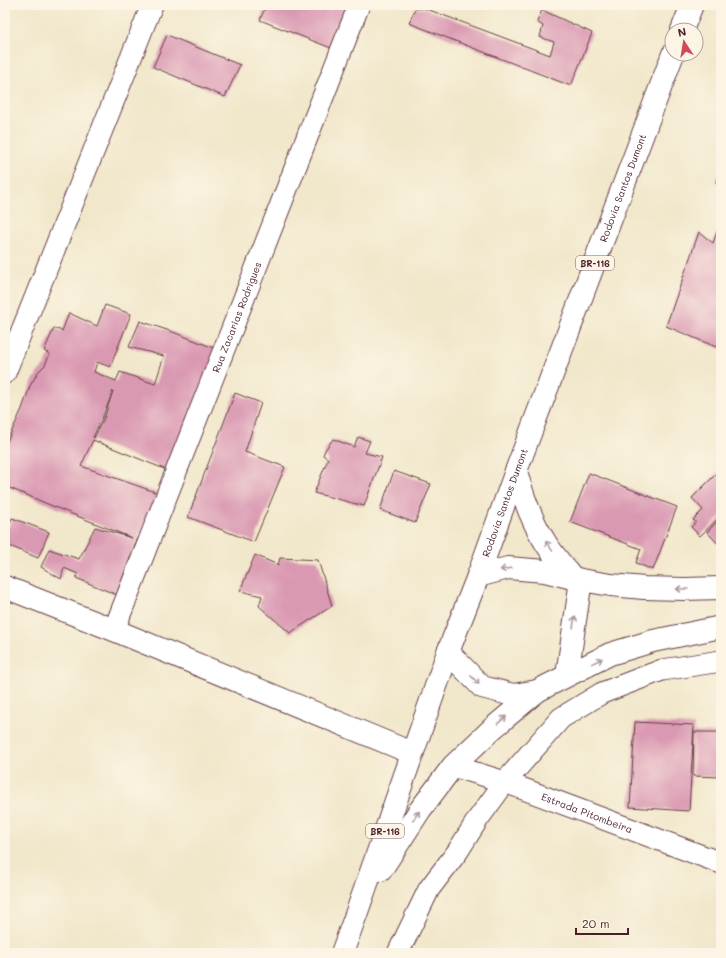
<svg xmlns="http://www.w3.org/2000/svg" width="726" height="958" viewBox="0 0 726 958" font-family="Mali,sans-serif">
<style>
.building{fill:#da99b2;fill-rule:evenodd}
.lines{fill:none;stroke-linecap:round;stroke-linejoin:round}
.minor-casing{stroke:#633d43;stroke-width:23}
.tertiary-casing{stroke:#633d43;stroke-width:24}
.primary-casing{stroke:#633d43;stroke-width:24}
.trunk-casing{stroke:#633d43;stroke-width:24}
.minor{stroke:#fff;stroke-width:21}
.tertiary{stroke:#fff;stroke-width:22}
.primary{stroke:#fff;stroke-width:22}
.trunk{stroke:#fff;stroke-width:22}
.oneway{stroke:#ae9aa0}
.labels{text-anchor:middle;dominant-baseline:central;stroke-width:3;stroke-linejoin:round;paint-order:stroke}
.shield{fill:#fcf5e5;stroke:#7f5f63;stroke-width:1}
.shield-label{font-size:9px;font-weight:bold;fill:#4a1f2b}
.street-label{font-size:10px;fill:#4a1f2b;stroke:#fcf5e5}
</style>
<rect width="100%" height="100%" fill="#fcf5e5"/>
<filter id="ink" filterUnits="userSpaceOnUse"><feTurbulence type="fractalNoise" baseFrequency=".025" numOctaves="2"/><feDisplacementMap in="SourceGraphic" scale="8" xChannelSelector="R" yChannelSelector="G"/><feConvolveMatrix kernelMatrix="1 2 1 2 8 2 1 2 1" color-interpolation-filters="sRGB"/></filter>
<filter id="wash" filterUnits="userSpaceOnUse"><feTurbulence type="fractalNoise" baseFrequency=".012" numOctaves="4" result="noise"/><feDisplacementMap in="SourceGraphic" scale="16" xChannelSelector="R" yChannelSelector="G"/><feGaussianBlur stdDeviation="0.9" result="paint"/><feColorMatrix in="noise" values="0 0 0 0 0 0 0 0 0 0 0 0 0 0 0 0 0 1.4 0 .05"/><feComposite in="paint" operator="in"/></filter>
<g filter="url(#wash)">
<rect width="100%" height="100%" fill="#f1e7cb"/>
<g id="blocks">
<path class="building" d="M266,5H354L336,50L260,20Z
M424,8L550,55L554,42L540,37L543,26L537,22L542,10L592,33L571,86L409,23L415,9Z
M167,35L240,65L225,97L153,67Z
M721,169V185L716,182Z
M721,220V349L666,326L699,232L713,243Z
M105,305L131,314L110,367L97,362L94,372L116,381L120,372L155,384L164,356L129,347L140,321L173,332L219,350L174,473L93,440L81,466L158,493L145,524L137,540L118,590L124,592L122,597L76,578L78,574L64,568L61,579L41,567L49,549L79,559L95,527L132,538L62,510L5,486V446L22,409L30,386L38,372L45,365L50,354L44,351L54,328L62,331L69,313L97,326ZM113,391L105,416L94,438L93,437L103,416Z
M235,393L261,403L245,452L285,467L254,542L188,517Z
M358,437L370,441L365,453L382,457L364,506L314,493L328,459L323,455L325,450L333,439L354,447Z
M721,469V516L700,536L691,527L696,522L693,520L703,510L692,498Z
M394,471L431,484L415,523L380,510Z
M589,473L677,507L653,570L636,563L641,549L570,522Z
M12,518L49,532L38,558L5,544V534Z
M721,518V547L707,532Z
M255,555L278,565L280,558L318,560L332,606L290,633L259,606L262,596L240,591Z
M635,722L694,725L689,811L630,807Z
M694,732H721V777L693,776Z"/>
</g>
</g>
<g filter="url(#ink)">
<use href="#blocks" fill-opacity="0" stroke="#633d43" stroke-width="1"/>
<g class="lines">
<g class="minor-casing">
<g id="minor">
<path d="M5,373L152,5"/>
<path id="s1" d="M114,630L359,5"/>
<path id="s2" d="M453,766L505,782L721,863"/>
<path d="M398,953L429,889L458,851L478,819L505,782L561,718L602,693L662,670L721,661"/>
</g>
</g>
<g class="tertiary-casing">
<path id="tertiary" d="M5,587L114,630L412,753"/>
</g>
<g class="primary-casing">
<path id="primary" d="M478,576L508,568L545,571L581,580L611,585L644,588L684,589L721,588
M448,652L482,687L513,695L537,691L610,654L653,641L721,627
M567,675L581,580"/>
</g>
<g class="trunk-casing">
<g id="trunk">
<path d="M682,30L692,5"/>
<path d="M516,471C523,498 532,522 547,545C555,557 564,567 572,577"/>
<path d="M381,870L420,810L453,766L492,729L537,691"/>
<path id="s3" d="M342,953L358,909L448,652L478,576L516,471L673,54"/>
</g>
</g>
<use href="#minor" class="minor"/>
<use href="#tertiary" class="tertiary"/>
<use href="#primary" class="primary"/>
<use href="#trunk" class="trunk"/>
</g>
<defs><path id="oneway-shaft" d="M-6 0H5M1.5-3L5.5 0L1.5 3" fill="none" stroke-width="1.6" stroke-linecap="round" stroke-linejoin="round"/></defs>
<g class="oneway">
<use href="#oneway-shaft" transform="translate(549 546) rotate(-125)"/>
<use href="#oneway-shaft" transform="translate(506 569) rotate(172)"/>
<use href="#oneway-shaft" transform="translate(682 589) rotate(-180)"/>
<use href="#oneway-shaft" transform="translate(574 622) rotate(-81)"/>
<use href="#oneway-shaft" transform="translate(597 661) rotate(-26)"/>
<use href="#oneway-shaft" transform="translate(475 680) rotate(45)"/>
<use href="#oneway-shaft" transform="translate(502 720) rotate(-41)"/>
<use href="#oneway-shaft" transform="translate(416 816) rotate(-57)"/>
</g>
</g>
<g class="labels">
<g class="shield">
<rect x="576" y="256" width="38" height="14" rx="3"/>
<rect x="366" y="824" width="38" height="14" rx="3"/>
</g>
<g class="shield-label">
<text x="595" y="263">BR-116</text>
<text x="385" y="831">BR-116</text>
</g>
<g class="street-label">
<text stroke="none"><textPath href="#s3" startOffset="815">Rodovia Santos Dumont</textPath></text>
<text stroke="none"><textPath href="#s1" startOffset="336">Rua Zacarias Rodrigues</textPath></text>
<text stroke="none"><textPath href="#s3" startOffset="479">Rodovia Santos Dumont</textPath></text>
<text stroke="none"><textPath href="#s2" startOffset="142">Estrada Pitombeira</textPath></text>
</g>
</g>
<rect width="726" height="958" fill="none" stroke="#fcf5e5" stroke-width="20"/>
<g transform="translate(684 42) rotate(348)"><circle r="19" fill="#fcf5e5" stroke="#b59f9b"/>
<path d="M0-3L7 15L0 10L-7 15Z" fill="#d1495b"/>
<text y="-6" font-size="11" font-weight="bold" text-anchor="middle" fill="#4a1f2b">N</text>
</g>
<path d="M576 928v6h52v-6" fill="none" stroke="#4a1f2b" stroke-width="2"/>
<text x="582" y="928" font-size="12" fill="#4a1f2b" stroke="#fcf5e5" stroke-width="3" paint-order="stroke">20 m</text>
</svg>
